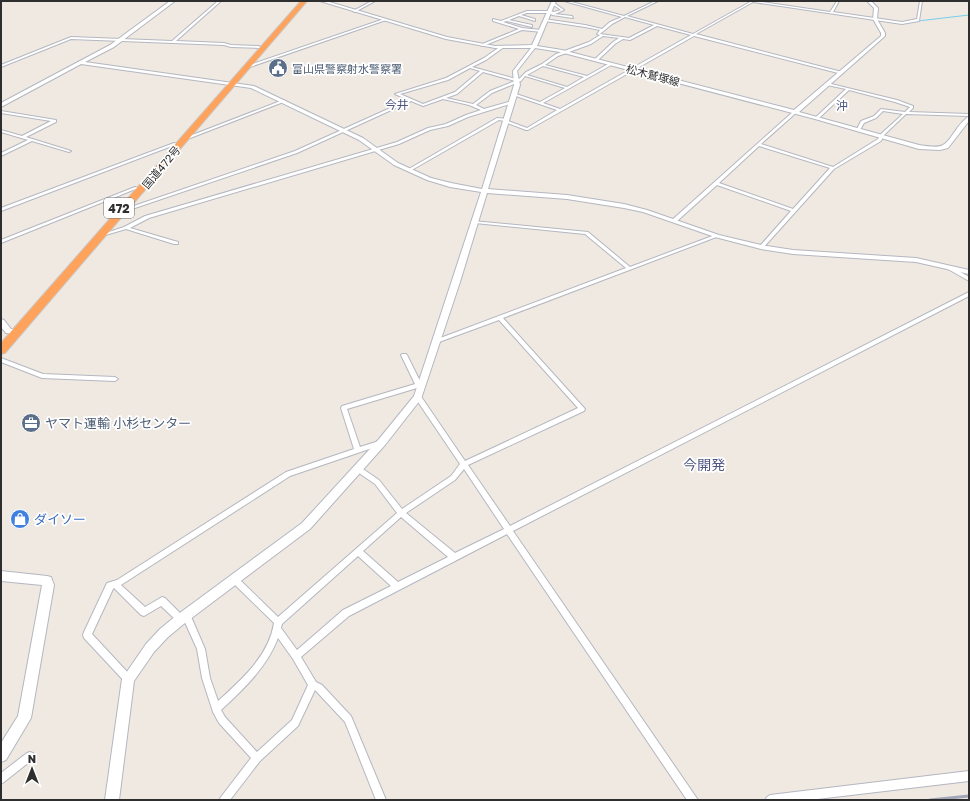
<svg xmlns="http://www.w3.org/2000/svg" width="970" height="801" viewBox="0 0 970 801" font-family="'Golos Text','Noto Sans JP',sans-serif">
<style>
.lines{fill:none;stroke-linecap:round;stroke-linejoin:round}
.stream{stroke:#75cff0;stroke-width:1}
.street-casing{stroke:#b4b7c1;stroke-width:2}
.secondary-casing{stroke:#b4b7c1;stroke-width:2}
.highway-casing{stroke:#c9c9c9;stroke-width:2}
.street{fill:#fff;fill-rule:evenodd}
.secondary{fill:#fff;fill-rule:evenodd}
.highway{fill:#ffa35c;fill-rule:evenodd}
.rail{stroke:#a3a6b8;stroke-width:3}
.labels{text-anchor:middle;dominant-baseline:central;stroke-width:3.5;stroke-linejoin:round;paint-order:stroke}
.far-service-label{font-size:11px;fill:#4e5e75;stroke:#fff;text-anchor:start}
.far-street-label{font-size:11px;fill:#2e2e2e;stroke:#fff}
.far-neighbourhood-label{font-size:12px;fill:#4d5680;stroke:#fff}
.shield{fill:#fff;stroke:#6d6d6d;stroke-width:1}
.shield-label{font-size:12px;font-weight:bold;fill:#2e2e2e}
.service-label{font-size:13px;fill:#4e5e75;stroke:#fff;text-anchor:start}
.shop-label{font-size:13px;fill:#366cbe;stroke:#fff;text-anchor:start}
.neighbourhood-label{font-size:14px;fill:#4d5680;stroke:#fff}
</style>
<rect width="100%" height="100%" fill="#efe9e1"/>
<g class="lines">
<path class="stream" d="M918,21L969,15"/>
<g class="street-casing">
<path id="street" d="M218,1H221L176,41L224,43L231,45L259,46L260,48L231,47L224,45L71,39L1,67V65L71,37L172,41Z
M372,1H375L355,12L353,11Z
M564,1H568L624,16L655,1H658L627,16L693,34L750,2L748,1H755L830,12L837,1H839L833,12L902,22L917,19L920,1H922L919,21L902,24L753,2L696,34L842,72V74L694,36L528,130H526L505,122L504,121L499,120L410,171L407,170L497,118L508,119V121L527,128L557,110L513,95V93L540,102L565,88L525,76L521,81L492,93L476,105L484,109L512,101L514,102L513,103L468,117L448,126L430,130L399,144L149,218L130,228L178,242V244H174L126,229L102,236L100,235L124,227L145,216L397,142L428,128L446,124L466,115L481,110L469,105L443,99L423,106L411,101L297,153L126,211L122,210L295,151L408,100L395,94L446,78L484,58L501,46L504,47L486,60L472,67L516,79V80L519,79L526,72L542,64L556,54L589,42L600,35L597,34L600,30L585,27L545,21L544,19L585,25L602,29L610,22L622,17ZM625,17L654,25L629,38L600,34L612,24ZM657,26L691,35L560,109L543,103L613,64L610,63L587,76L545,65L558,56L591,44L603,36L619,38L613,42L594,60L597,61L615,44L623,39L630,40ZM543,66L584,77L567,87L527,75ZM470,68L480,71L455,92L423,104L400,94L448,80ZM483,72L515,81L490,91L473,104L446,98L457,94Z
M553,2L564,10L555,14L572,16L573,18L552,15L551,14V13H527L521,15L535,19V21L519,16L509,20L532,25V27L507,21L503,22L522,28L541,30L542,32L522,30L483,46L480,45L519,29L493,21V19L501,21L527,11H549L554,12L561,10L552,4Z
M384,19L386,20L247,68L244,67Z
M827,83L897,100L913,106V108L909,112L969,114V116L906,114L884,135L881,141L834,169L763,248H759V247L791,211L717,185L676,222H672V220L794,111L797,112L761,144L833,167L878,139L881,134L903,114L883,111L876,118L864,123L860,130H858L857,129L861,121L874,116L881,109L905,112L910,107L895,102L849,90L818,119H816V117L846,89L827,85ZM759,146L830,168L793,209L719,183Z
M283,100L286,101L185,140L182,139Z
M1,111L56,120V122L26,137L71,151L69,152L32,141L1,156V153L28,140L1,132V130L22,136L51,121L1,113Z
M174,143L177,144L1,211V208Z
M135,187L138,188L1,243V240Z
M473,221L588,232L630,267L715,235H717L719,236L503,318L585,409L584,411L468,465L510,526L969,292V296L513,531L698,800H687L507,534L349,616L301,657L316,682L322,685L351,716L386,800H376L345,722L315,690L298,726L260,761L230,800H219L221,797L251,758L219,723L213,712L202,678L197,649L184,620V622L181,623L178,622L161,606L144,616L141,615L114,588L113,589L92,634L131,676L132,679L131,682L128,683L125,682L84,638L83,635L84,632L107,583L117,580L286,472L354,449L341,408L342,406L415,384L401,355L402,354H406L407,355L422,385L423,388L422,390H418L417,388L347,409L360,447L382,440H384L385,442L384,444L290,476L121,585L145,607L162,597L165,598L182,615L183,612L186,611L189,612L205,649L210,678L218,701C241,680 269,656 274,623L232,582L231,580L232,578L235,577L238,578L278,617L397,513L375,484L356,471L355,469L356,467L358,466L360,467L379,480L402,509L451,476L460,464L416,399L415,397L416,395H420L465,461L578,408L499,320L439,342H435L434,341L435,340L626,268L585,234L475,223L473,222ZM464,469L504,529L455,553L406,513L455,480ZM401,517L448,557L398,582L363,551ZM358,556L391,586L343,610L297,650L281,628L282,624ZM278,638L293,659L308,685L292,720L257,752L225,717L221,710C244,689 267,667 278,638Z
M948,267H952L969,277V281L948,269Z
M1,358L43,374L115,377L118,379L115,381L42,378L1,362Z
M30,752L33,753L34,756L33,759L4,782L1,784V773L27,753Z
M969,771V781L809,800H765L767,797L770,795Z"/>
</g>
<g class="secondary-casing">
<path id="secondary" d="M170,1H175L114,47L85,62L254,86L363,138L398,163L431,178L451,183L482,189L514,85L513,71L531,48H495L446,39L320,1H326L447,37L495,46L532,45L552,1H556L537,46L562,50L794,110L881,36V33L873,19L874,8L867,1H871L878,8L877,19L885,33V36L799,112L919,145C945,149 944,147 958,127C961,123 965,119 969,116V121L948,148L940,150L919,149L815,119L560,52L535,48L517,71L520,85L488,189L567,195L624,204L647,210L719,235L761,245L793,250L916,258L969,270V274L916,262L793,254L761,249L715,237L643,212L624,208L567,199L487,193L460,282L421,399L385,445L310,529L185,623L168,637L154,652L134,681L119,800H105L122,679L146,644L160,629L177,615L302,523L379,439L414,396L481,192L450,187L427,180L394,165L359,140L251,88L81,64L1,107V103L110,45Z
M1,319L4,320L11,329L20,330L21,332L20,334L6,333L1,327Z
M1,571L47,576L51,577L54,585L31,718L6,760L1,762V743L18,716L42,585L1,581Z"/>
</g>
<g class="highway-casing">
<path id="highway" d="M301,1H307L5,353L1,354V343Z"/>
</g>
<use href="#street" class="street"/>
<use href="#secondary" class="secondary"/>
<use href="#highway" class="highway"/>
<path class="rail" d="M930,800L969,796"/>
</g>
<defs>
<g id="civic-disc" transform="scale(1)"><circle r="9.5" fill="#5c6f8a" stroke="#fff"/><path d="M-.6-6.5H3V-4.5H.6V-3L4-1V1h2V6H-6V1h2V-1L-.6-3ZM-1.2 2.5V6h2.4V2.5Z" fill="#fff"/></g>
<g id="office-disc" transform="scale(1)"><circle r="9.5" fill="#5c6f8a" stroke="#fff"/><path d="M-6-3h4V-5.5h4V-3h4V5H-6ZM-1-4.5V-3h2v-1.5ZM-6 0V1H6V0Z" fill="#fff"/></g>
<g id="shop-disc" transform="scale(1)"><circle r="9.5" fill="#3f7fe0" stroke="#fff"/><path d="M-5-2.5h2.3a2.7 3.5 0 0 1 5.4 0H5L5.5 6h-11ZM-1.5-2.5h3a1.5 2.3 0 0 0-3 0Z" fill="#fff"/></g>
</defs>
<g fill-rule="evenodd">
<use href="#civic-disc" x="278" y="68"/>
<use href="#office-disc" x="31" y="423"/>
<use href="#shop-disc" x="20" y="519"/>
</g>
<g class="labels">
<g class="far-service-label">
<text x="292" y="68">富山県警察射水警察署</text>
</g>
<g class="far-street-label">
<text transform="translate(653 75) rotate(15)">松木鷲塚線</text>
<text transform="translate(161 167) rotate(-50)">国道472号</text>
</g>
<g class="far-neighbourhood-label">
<text x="397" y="104">今井</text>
<text x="842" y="105">沖</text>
</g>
<rect class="shield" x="104" y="198" width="30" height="20" rx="3"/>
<g class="shield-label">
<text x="119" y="208">472</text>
</g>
<g class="service-label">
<text x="45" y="423">ヤマト運輸 小杉センター</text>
</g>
<g class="shop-label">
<text x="34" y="519">ダイソー</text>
</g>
<g class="neighbourhood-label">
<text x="704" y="464">今開発</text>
</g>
</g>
<rect width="970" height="801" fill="none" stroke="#2e2e2e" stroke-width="4"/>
<g transform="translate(32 769)" stroke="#ffffff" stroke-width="3" paint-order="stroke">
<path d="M0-3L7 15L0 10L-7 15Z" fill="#2e2e2e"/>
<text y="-6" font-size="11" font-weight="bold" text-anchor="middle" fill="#2e2e2e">N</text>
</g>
</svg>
